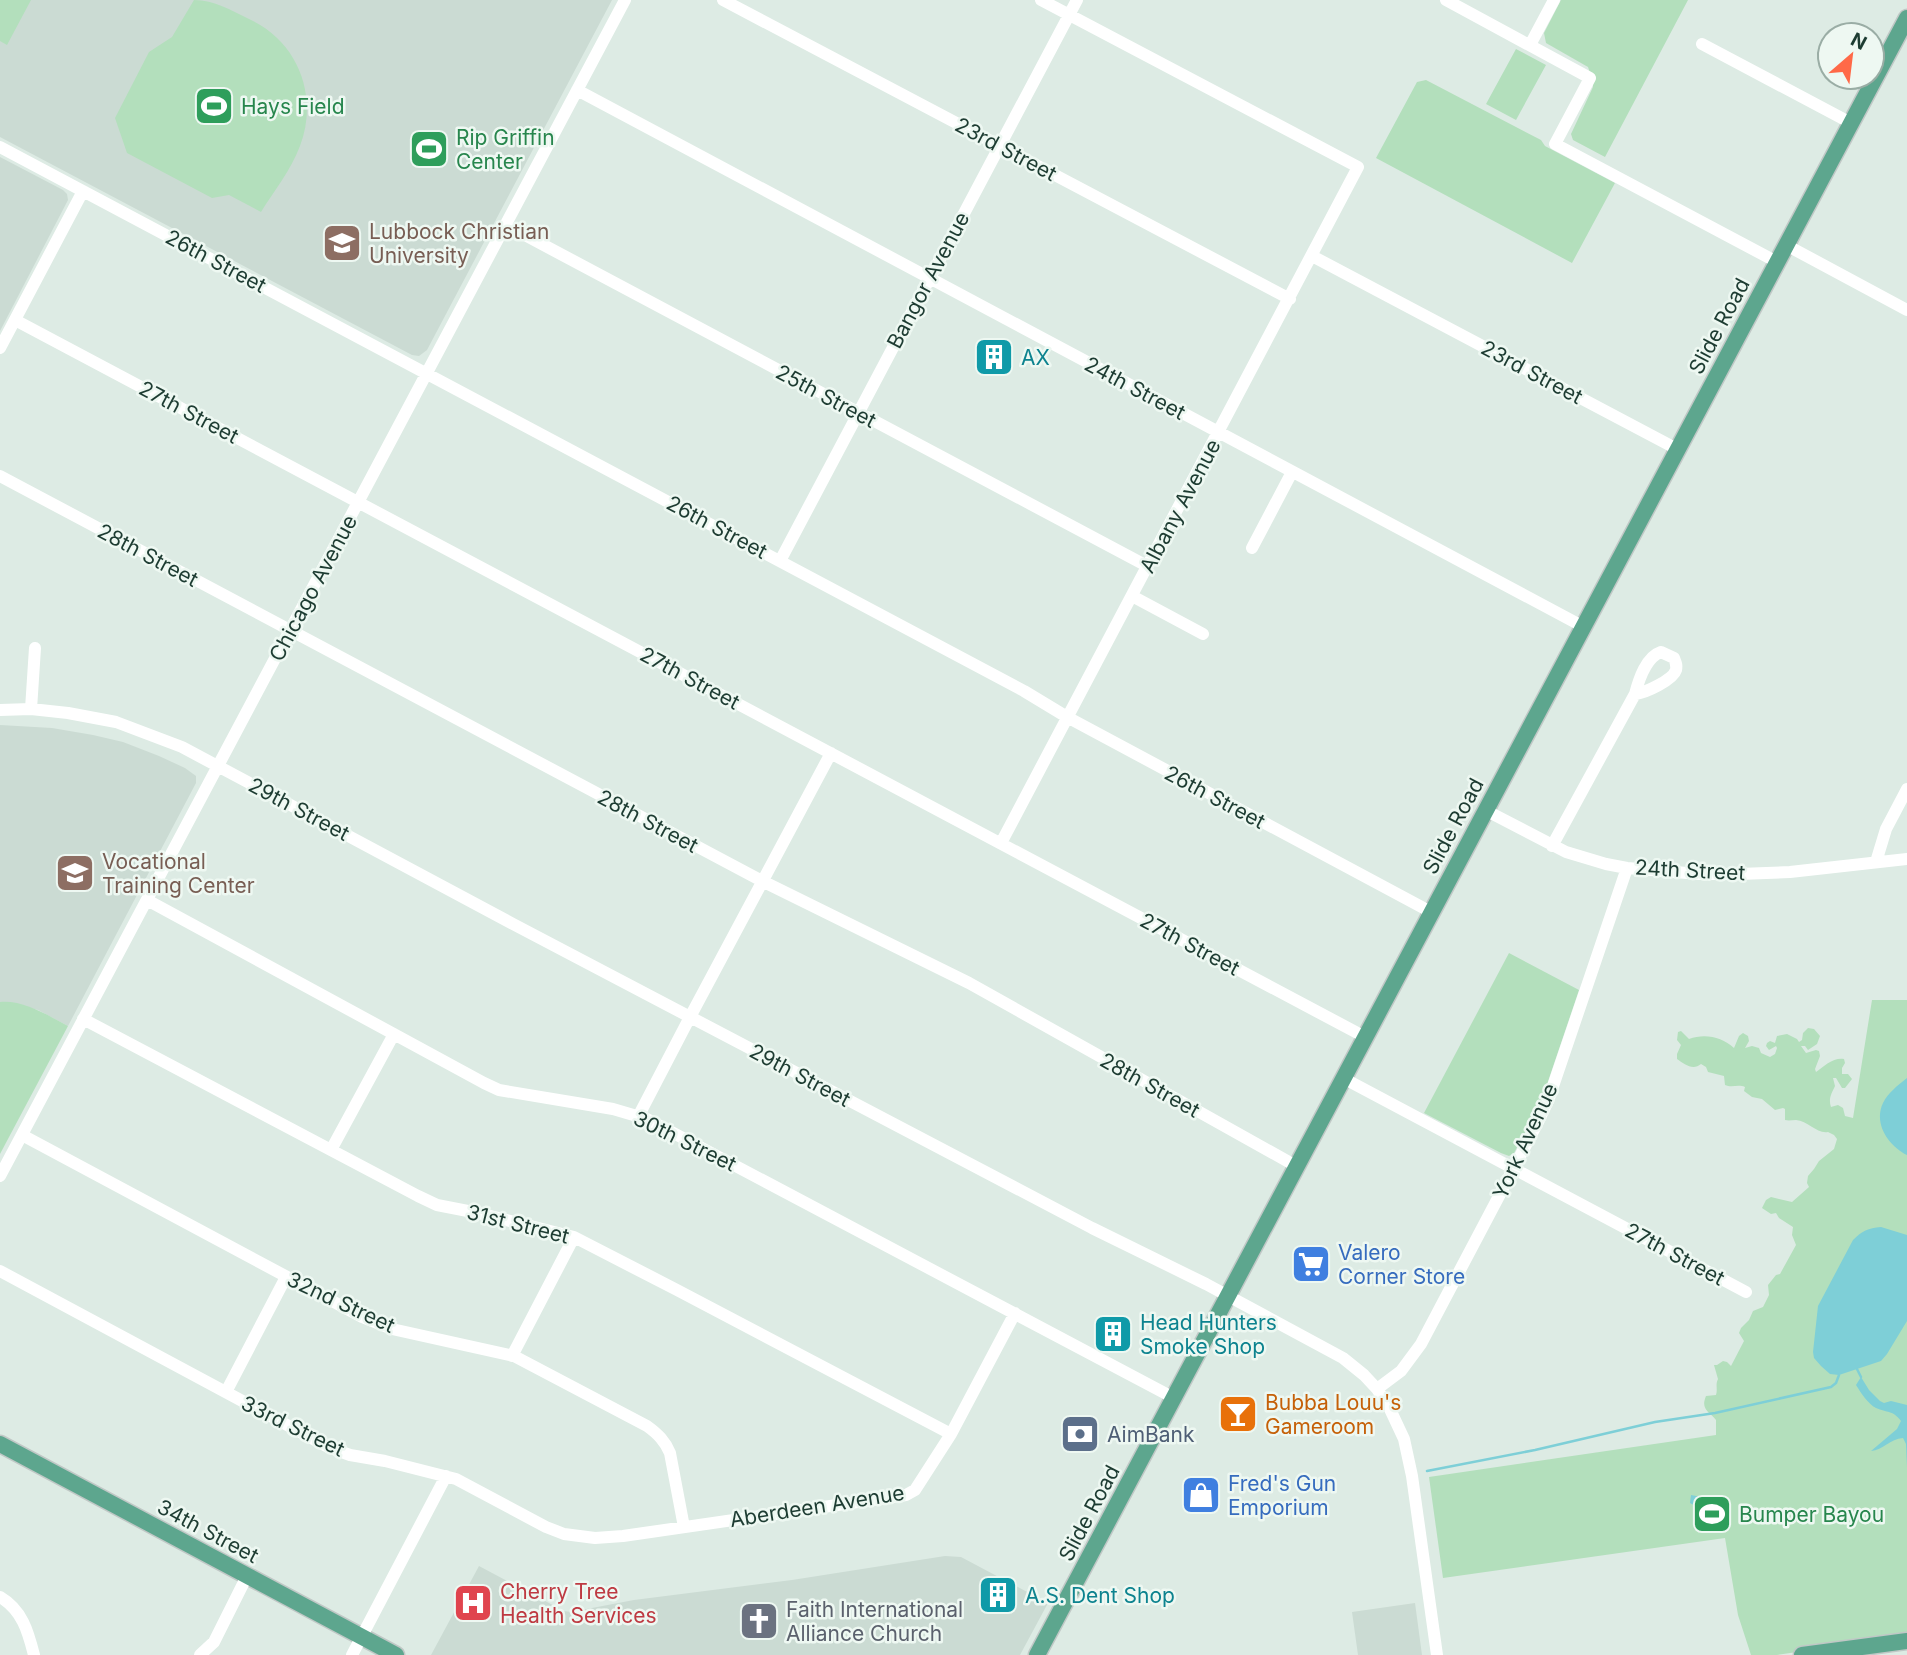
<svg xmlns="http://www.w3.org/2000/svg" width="1907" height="1655" viewBox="0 0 1907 1655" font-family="Inter,sans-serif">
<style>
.built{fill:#cbdbd3}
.green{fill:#b3dfbc}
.water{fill:#7ecfd7}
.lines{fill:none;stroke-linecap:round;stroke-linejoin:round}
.stream{stroke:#7ecfd7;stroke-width:2.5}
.major-casing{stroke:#c0c8c6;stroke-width:19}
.minor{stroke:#fff;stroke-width:12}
.major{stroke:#5da68e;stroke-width:16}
.labels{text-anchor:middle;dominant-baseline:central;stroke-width:5;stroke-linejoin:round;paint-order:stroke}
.leisure-label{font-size:21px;fill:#27864d;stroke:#eef8f2;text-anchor:start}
.street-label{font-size:21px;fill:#1d3c32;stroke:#eef8f2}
.education-label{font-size:21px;fill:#785e54;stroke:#eef8f2;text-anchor:start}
.culture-label{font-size:21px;fill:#0d838f;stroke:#eef8f2;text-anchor:start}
.shop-label{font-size:21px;fill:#366cbe;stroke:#eef8f2;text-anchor:start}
.food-label{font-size:21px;fill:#c56008;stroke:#eef8f2;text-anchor:start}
.service-label{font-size:21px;fill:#4e5e75;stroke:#eef8f2;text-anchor:start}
.health-label{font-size:21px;fill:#be3a42;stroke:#eef8f2;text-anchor:start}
.worship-label{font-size:21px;fill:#5b616d;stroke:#eef8f2;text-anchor:start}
</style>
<rect width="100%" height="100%" fill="#ddebe4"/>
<path class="built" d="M0,0H612L427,350L419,356L412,355L0,137Z
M0,157L63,190L67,194L68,200L0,331Z
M0,725L52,728L93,735L123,742L159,756L185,768L196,776V783L68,1026L38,1010L5,1002H0Z
M945,1556L961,1557L1048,1603L1020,1655H431L479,1566L564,1611L571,1612L634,1600L792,1580Z
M1415,1603L1422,1655H1358L1352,1612Z"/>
<path class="green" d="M0,0H31L7,45L0,41Z
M194,0C215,0 230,10 249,19C298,41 319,96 300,146C291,170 274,191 261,212L229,195L212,198L127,153L115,118L149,52L172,37Z
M1561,0H1688L1605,157L1573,140L1571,134L1593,87V82L1588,67L1546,43L1544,33Z
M1516,49L1546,65L1516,120L1486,104Z
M1426,80L1541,140L1545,146L1615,183L1572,263L1376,158L1417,82Z
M1509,953L1579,990L1541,1102L1514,1153L1509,1156L1501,1153L1424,1113Z
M1872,1000H1907V1636L1777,1655H1751L1738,1615L1725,1538L1443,1578L1429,1477L1716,1435V1420C1710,1412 1700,1410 1706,1396L1716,1395C1718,1389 1715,1385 1718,1379L1714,1365H1717L1723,1361L1727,1362L1731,1366L1744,1341L1739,1333L1741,1328L1749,1320L1753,1311L1763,1307L1769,1295L1768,1285L1776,1275L1780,1274L1796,1245L1792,1235L1793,1227L1779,1218L1776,1213L1771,1214L1762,1208L1766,1200L1771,1197L1792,1202L1809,1187L1807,1183L1808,1176L1814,1169L1819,1161L1834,1149L1837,1139L1834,1135L1828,1132C1817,1134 1808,1121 1796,1120C1792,1120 1789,1121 1785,1120V1109L1783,1108L1775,1110L1762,1099L1752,1097L1744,1091L1745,1087C1738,1084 1732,1088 1725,1085L1724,1076L1708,1072L1706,1067L1701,1064C1693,1071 1684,1064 1677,1059V1054L1681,1045L1677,1040L1678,1032L1681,1031L1689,1039C1705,1033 1722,1037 1734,1048L1739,1036L1743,1033L1748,1036L1749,1041L1745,1048L1752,1046L1759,1048L1761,1053L1770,1057L1775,1054L1777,1048L1776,1046L1769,1050L1766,1046L1767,1043L1770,1041L1775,1043L1777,1036L1787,1034L1797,1039L1799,1042L1802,1040L1803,1033L1808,1028L1814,1029L1820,1036L1817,1044L1808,1050L1805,1046H1801L1806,1053L1816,1050L1819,1051L1820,1056L1815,1069L1816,1072C1824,1066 1834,1057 1844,1059L1845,1063L1842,1068V1074H1848L1852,1079L1845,1088H1842L1836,1078H1833L1835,1086C1832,1093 1828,1098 1831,1107L1838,1105L1843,1108L1845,1116L1853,1118Z
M0,1002C24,1000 47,1015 68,1026L0,1154Z"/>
<path class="water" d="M1907,1078V1155C1889,1146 1873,1124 1883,1103C1888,1093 1898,1085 1907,1078Z
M1881,1227L1907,1235V1321L1887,1354L1881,1361L1839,1375L1830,1374L1821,1366L1814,1358L1813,1352L1818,1306L1853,1240C1862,1231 1868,1228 1881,1227Z
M1861,1377L1869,1390L1880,1401L1884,1403L1891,1401L1907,1405V1467L1906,1444L1903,1438C1890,1439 1883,1450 1871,1451L1897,1429L1901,1421C1893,1410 1887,1413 1876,1408C1868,1404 1861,1393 1856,1385Z
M1691,1495L1728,1502C1726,1513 1726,1523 1713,1528L1703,1524L1697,1507L1690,1503Z"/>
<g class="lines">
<path class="stream" d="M1857,1369L1861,1377
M1427,1471L1535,1450L1655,1422L1715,1413L1831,1387L1836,1383L1839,1375"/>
<g class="major-casing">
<path id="major" d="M0,1444L396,1655
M1037,1655L1907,18
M1802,1655L1907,1641"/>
</g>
<path class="minor" d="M723,0L1290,299
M1446,0L1590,78L1555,144L1777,262
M1702,44L1851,123
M1530,45L1554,0
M577,90L1582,626
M0,147L1024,691L1067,717L1431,912
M506,225L1147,566
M1786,245L1907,310
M1312,256L1677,449
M15,320L1365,1037
M0,348L83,191
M0,476L762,881L969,983L1296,1166
M1252,548L1292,472
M780,561L1077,0
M1132,596L1203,634
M31,709L35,648
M0,710L31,709L68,713L116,722L182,747L513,924L1092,1228L1206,1284L1343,1358L1364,1375L1377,1389L1389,1407L1404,1439L1412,1476L1437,1655
M1485,810L1566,852L1606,864L1627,868L1699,874H1739L1790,872L1907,859
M1001,843L1358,167L1041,0
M1552,846L1635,694C1639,679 1646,657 1661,652L1674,658C1676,663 1677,665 1676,670C1673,680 1645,693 1635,694
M1876,862L1886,829L1907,789
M147,900L484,1083L499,1090L613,1109L647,1119L1174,1398
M83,1019L418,1196L437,1205L478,1213L574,1237L677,1290L951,1434
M1343,1078L1746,1292
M639,1115L690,1017L831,753
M22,1135L362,1317L392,1329L514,1356L647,1426C658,1434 665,1441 670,1453L684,1527
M331,1150L394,1034
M0,1176L625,0
M0,1271L328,1447L350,1455L385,1461L456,1479L546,1527L564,1534L595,1538L623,1536L906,1495L915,1490L951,1434L1015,1313
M512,1356L574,1237
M1377,1389L1401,1371L1421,1344L1538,1122L1548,1101L1627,868
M226,1392L286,1277
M0,1597C22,1610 28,1631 34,1655
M200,1655L214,1642L247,1576
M352,1655L446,1476"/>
<use href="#major" class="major"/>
</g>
<defs>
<g id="stadium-square" transform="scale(2.0125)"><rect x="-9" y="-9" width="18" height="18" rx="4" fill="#2e9e5b" stroke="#eef8f2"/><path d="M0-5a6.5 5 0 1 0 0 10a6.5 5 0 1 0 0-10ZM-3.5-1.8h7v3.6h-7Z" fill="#fff"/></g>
<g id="university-square" transform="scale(2.0125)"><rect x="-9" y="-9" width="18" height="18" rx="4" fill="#8d6e63" stroke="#eef8f2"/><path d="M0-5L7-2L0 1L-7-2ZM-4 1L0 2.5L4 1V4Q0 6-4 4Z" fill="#fff"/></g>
<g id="building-square" transform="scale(2.0125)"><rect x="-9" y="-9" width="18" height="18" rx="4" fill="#0f9aa8" stroke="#eef8f2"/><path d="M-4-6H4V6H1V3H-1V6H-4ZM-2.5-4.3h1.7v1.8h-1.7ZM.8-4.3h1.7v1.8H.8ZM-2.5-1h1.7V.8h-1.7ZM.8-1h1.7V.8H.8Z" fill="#fff"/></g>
<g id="school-square" transform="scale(2.0125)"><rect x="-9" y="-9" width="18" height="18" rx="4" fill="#8d6e63" stroke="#eef8f2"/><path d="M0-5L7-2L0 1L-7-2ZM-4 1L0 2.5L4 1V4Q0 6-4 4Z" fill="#fff"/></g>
<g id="supermarket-square" transform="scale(2.0125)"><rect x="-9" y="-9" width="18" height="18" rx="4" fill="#3f7fe0" stroke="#eef8f2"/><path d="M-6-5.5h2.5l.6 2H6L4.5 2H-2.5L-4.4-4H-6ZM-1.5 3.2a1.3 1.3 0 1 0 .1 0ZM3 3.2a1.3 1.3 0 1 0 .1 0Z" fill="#fff"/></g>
<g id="bar-square" transform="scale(2.0125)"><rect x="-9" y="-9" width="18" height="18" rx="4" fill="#e8710a" stroke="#eef8f2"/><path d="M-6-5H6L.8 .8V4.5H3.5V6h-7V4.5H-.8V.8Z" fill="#fff"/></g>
<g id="bank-square" transform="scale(2.0125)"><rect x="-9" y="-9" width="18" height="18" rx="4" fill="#5c6f8a" stroke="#eef8f2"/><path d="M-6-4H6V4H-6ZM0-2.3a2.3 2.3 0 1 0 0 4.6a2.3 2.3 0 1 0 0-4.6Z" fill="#fff"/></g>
<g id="shop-square" transform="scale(2.0125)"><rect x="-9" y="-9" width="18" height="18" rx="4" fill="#3f7fe0" stroke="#eef8f2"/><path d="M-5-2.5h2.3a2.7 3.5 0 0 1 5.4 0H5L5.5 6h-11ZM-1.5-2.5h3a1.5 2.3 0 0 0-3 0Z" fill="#fff"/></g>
<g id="hospital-square" transform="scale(2.0125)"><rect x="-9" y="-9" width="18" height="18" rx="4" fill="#e0444e" stroke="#eef8f2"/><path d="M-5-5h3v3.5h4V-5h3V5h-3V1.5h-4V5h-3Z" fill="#fff"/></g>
<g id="church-square" transform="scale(2.0125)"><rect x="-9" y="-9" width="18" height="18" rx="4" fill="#6b7280" stroke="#eef8f2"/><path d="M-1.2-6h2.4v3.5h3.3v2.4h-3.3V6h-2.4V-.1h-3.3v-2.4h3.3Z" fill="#fff"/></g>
</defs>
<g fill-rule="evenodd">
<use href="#stadium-square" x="214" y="106"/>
<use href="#stadium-square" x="429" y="149"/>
<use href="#university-square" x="342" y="243"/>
<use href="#building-square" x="994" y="357"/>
<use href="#school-square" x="75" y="873"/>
<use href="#supermarket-square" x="1311" y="1264"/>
<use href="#building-square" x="1113" y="1334"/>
<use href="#bar-square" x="1238" y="1414"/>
<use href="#bank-square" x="1080" y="1434"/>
<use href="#shop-square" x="1201" y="1495"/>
<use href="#stadium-square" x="1712" y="1514"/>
<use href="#building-square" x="998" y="1595"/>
<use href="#hospital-square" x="473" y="1603"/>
<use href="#church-square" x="759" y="1621"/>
</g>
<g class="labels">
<g class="leisure-label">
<text x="241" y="106">Hays Field</text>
<text x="456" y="137">Rip Griffin<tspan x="456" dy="24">Center</tspan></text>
<text x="1739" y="1514">Bumper Bayou</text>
</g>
<g class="street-label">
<text transform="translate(1006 149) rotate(28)">23rd Street</text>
<text transform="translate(216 261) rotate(28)">26th Street</text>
<text transform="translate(928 280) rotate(-62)">Bangor Avenue</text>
<text transform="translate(1719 326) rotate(-62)">Slide Road</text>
<text transform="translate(1532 372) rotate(28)">23rd Street</text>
<text transform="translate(1135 388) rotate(28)">24th Street</text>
<text transform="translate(826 396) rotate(28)">25th Street</text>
<text transform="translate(189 412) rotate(28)">27th Street</text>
<text transform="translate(1180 506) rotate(-62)">Albany Avenue</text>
<text transform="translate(717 527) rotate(28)">26th Street</text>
<text transform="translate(148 555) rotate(28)">28th Street</text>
<text transform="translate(313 588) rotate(-62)">Chicago Avenue</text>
<text transform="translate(690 678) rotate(28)">27th Street</text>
<text transform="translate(1215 797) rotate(28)">26th Street</text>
<text transform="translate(299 809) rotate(28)">29th Street</text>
<text transform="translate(648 821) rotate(28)">28th Street</text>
<text transform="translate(1453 826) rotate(-62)">Slide Road</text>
<text transform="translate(1690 870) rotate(3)">24th Street</text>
<text transform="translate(1190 944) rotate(28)">27th Street</text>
<text transform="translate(800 1075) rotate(28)">29th Street</text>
<text transform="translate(1150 1085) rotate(29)">28th Street</text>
<text transform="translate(685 1141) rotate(26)">30th Street</text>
<text transform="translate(1525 1141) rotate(-65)">York Avenue</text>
<text transform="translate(518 1224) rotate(14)">31st Street</text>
<text transform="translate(1675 1254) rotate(28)">27th Street</text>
<text transform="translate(341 1302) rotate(25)">32nd Street</text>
<text transform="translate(293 1426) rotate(26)">33rd Street</text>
<text transform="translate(817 1506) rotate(-9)">Aberdeen Avenue</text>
<text transform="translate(1089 1513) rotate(-62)">Slide Road</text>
<text transform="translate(208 1531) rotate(28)">34th Street</text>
</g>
<g class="education-label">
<text x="369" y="231">Lubbock Christian<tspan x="369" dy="24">University</tspan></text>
<text x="102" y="861">Vocational<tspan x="102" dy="24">Training Center</tspan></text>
</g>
<g class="culture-label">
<text x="1021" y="357">AX</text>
<text x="1140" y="1322">Head Hunters<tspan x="1140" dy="24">Smoke Shop</tspan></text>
<text x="1025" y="1595">A.S. Dent Shop</text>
</g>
<g class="shop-label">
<text x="1338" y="1252">Valero<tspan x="1338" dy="24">Corner Store</tspan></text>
<text x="1228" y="1483">Fred's Gun<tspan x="1228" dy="24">Emporium</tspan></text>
</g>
<g class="food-label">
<text x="1265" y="1402">Bubba Louu's<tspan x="1265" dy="24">Gameroom</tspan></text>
</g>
<g class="service-label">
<text x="1107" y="1434">AimBank</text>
</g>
<g class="health-label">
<text x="500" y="1591">Cherry Tree<tspan x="500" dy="24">Health Services</tspan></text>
</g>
<g class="worship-label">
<text x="786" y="1609">Faith International<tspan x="786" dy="24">Alliance Church</tspan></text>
</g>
</g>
<g transform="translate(1851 56) rotate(28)"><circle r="33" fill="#eef8f2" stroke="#9aada5" stroke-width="2"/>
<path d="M0-5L12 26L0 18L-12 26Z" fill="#ff6948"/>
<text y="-10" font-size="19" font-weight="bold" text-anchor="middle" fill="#1d3c32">N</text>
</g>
</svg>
